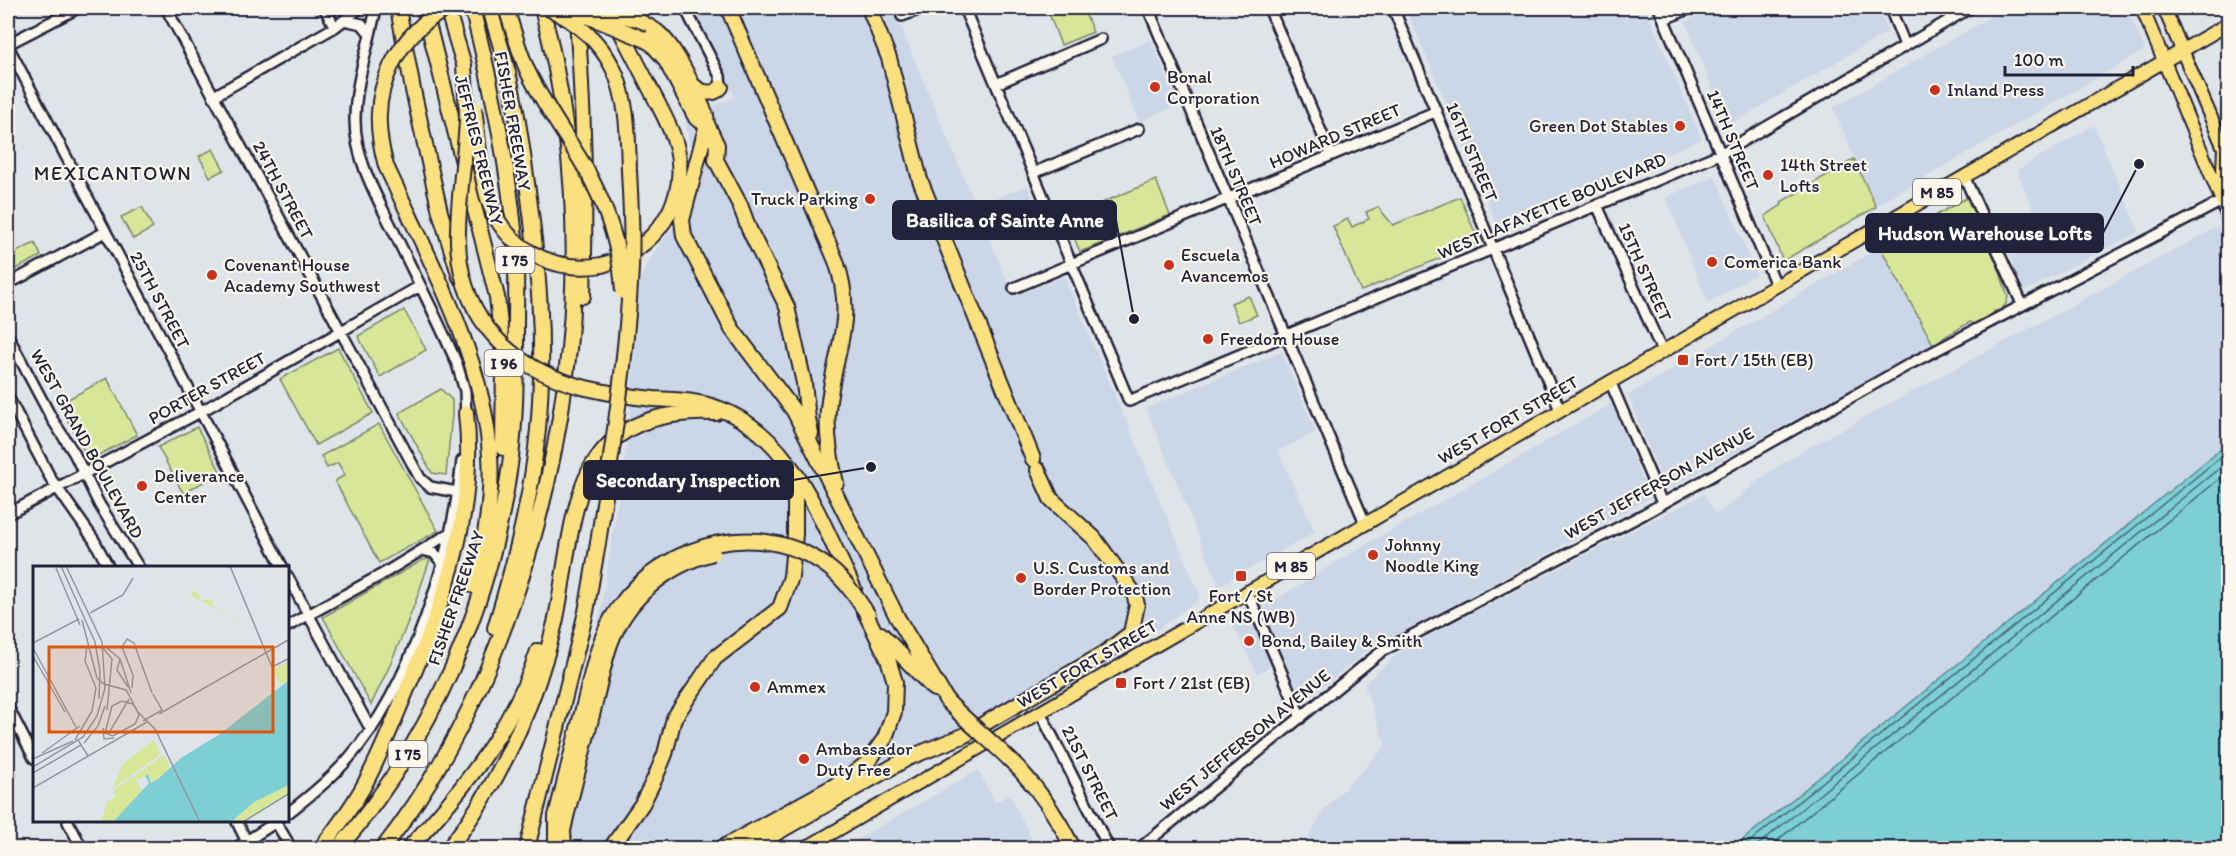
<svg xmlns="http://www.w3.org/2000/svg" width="2236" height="856" viewBox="0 0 2236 856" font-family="Itim,sans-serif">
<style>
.built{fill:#cbd6e7}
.green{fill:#d7e699;stroke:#7c846a;stroke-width:1.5}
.water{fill:#7dcfd4;stroke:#598a97;stroke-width:1.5}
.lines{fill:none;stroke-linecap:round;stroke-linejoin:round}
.shore{stroke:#466778;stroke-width:1.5}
.minor-casing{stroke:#22223b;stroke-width:14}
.major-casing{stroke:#22223b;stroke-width:16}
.highway-casing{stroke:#22223b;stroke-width:18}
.minor{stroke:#fbf7ec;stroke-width:9}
.major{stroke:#fbe080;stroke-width:12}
.highway{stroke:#fbe080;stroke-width:14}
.highway-bridge-casing{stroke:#22223b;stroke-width:18;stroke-linecap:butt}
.highway-bridge{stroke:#fbe080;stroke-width:14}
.poi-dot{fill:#c8321e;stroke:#fbf7ec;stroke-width:2}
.labels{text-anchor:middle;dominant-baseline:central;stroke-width:4.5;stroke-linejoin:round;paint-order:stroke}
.shield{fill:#fbf7ec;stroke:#636270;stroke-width:1.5}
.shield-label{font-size:16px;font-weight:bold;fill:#22223b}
.poi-label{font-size:18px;fill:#22223b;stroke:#fbf7ec;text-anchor:start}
.street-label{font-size:18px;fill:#22223b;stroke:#fbf7ec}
.neighbourhood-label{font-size:20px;letter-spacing:1.5px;fill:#22223b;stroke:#fbf7ec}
.inset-road{fill:none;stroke:#9396a3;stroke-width:1.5}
.view{fill:#de560e;fill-opacity:0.15;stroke:#de560e;stroke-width:3}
.inset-edge{fill:none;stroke:#22223b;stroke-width:3}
.leader{fill:none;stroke:#22223b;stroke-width:2}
.callout-dot{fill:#22223b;stroke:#fbf7ec;stroke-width:2}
.callout{fill:#22223b;stroke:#22223b;stroke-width:2}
.callout-label{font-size:20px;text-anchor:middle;font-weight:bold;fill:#fff}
</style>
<rect width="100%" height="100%" fill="#dfe4e9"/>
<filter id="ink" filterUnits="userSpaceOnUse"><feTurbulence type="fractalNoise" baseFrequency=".0167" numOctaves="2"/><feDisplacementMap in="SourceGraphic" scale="12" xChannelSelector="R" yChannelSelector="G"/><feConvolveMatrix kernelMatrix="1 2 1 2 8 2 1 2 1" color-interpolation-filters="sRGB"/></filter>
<g filter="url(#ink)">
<path class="built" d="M693,8H893L976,206L1027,186L1035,204L984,226L1014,297L1064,276L1123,414L1121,415L1122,418H1125L1199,593V600L1146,637L964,743L905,767L886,764L741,848H550L547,822L601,609L627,442L641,277L659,245L677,222L692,159L685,118L735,97Z
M1406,8H1645L1702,139L1497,225Z
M1715,8H1878L1888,32L1727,126L1685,21Z
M2006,8H2127L2145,50L1876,206L1833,108Z
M1151,40L1178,105L1139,122L1112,56Z
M2094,125L2139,232L2024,291L2005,243L2039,225L2017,170Z
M1715,176L1756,274L1708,303L1666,197Z
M2219,226L2228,247V443L1733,848H1302L1324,810L1386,746L1364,684L1403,649L1704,494L1716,515L1770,471L1802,451Z
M1880,247L1933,344L1666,490L1628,395Z
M1281,352L1316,432L1278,451L1315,532L1219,586L1146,408Z
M1611,404L1650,498L1431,617L1370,648L1303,703L1262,608L1341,559Z
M1250,613L1272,665L1257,674L1232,623Z
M978,770L995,802L1009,795L1037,848H842Z"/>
<path class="green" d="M1057,8H1083L1093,32L1061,45L1048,11Z
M213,149L224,170L210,177L199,156Z
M1854,159L1876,207L1783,261L1765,216L1782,205L1781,202Z
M1156,180L1170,215L1080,252L1066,218Z
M1460,197L1479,242L1361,291L1333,226L1348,219L1352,227L1369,219L1366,212L1378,207L1393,225Z
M1968,197L1987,233L1985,237L1989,238L2008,297C2006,304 2003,312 1994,311L1992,315L1974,324L1970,322L1933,344L1880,247Z
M142,207L153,228L133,239L121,217Z
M8,239L16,252L35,243L41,256L8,273Z
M1249,296L1257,315L1239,322L1231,303Z
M404,310L426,350L380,377L358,336Z
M338,348L373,413L316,445L280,379Z
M107,378L137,435L89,460L59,404Z
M441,389L452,400V415L446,475L432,473L399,413Z
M379,424L438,531L379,563L335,481L345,475L338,463L327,468L321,456Z
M197,427L221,473L183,493L158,447Z
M430,559C414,610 395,657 371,705L323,617L423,560Z"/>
<path class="water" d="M2228,443V848H1733L2216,453Z"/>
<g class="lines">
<path class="shore" d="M1742,848L2228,451
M1754,848L2228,461
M1768,848L2228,472"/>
<g class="minor-casing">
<path id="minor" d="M166,8L420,478L430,487L457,492
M324,8L335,27
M376,8C369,45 355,82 355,120C355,160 377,197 394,232C415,276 438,319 457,364L465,391L466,418
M685,8L720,76L721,87
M964,8L1129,401L1722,153L1970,8
M1148,8L1365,523
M1269,8L1331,155
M1393,8L1560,410
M1659,8L1776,285
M1890,8L1905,45
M902,16L924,8
M1664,19L1691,8
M344,20L362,24L370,34
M8,44L78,8
M8,48L11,52L283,568
M996,84L1101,39
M214,96L335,27L360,8
M1033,173L1139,129
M1964,176L2022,304
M1597,205L1662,351
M8,284L105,232
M1014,288L1437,111
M8,336L52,419L74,453L99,504L139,568
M1610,381L1662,503
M8,397L51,479L94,540L109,568
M8,514L200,412L420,286
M422,550L434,553L442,563
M288,577L371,730
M1247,591L1301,718
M288,626L381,575L450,533
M8,707L34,758
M1040,712L1109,848
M288,813C310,796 331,779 349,758C412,686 452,556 462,461
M68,822L82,848
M237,822L250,848
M276,822L291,848
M236,848L276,822
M1140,848L1382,651L1644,514L1908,365L2222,201L2228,223"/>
</g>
<g class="major-casing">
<path id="major" d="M2142,8L2222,201
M2164,8L2224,148L2222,196
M806,848L2228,24"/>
</g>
<g class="highway-casing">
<path id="highway" d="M398,8L413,90L440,212L460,277
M424,8L497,297L504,363L503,448
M447,8L464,65
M490,8C495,29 503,51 508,73C517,107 521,141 526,176C538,260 546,344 538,429C532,497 515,563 495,628
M728,8L836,261C857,322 833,352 828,410C826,435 830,458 836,483
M869,8L889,58L920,180L1033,459
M623,13C634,19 646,24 656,31C677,47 695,91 706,115L707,124L717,145L716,160L740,205L749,229L787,307L804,383L808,419L811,434
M577,19C584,111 586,204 583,296
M644,39L652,44L665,59L696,118L707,124
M392,64C375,98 376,130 386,166C427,255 484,356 490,456C493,499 484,544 474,586
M692,84C699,92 713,97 721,87
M707,124L682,220L684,236L732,329L794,411L897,617L947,701
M602,265C655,250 691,201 676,145C671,127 661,110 653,94C641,71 629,47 617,24
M586,388C608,393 631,397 654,399C671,400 688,400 704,404C790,425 819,518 854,589
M881,634L934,689
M564,846L563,831L566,817L593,711
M321,848C336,829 350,810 362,789C380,757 393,723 407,689C445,601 477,510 466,413
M339,848C431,741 491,605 510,465C516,420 516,375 516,329C516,299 517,269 515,239C508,161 491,83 472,8
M383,848C444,771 487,681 518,588C580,398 593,202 542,8
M409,848C464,789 512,729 538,651
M449,848C500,783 536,703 555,623C566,575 569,496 598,457C626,418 672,411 716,413
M527,848L586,612L598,543
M556,848V816L583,709
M611,848L642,804L655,778L665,754L674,718L715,658L780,608L791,577L795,534V498L782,463
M722,848L847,779L867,763L885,738L894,712L895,682L888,659L862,606
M750,848L908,758L963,736L1105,653L1131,633L1137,605L1134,593L1094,538L1051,499L1038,470"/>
</g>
<use href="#minor" class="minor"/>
<use href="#major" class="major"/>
<use href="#highway" class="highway"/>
<g class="highway-bridge-casing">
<path id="highway-bridge" d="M506,8C513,29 519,52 528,72C545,107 568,138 587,171C607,208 621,250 623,292
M548,8C576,21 599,40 613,68C628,99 628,137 629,171C631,209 633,247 630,285C625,372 611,457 598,543
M567,8L644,39
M596,8L631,18
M392,64C404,40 424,19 449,8
M464,65C465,83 467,102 467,120C465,160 457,202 458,242C461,321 513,370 586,388
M474,108C478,137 479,167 487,195C501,246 551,274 602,265
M947,701C971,726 998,746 1021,771C1042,794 1059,820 1073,848
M583,709C592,675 597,639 617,610C664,540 767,515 834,572C848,584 858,600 868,615
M593,711C598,689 603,666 610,644C627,598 667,565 713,553"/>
</g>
<use href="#highway-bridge" class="highway-bridge"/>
</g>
</g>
<g class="poi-dot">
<circle cx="1155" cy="87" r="6"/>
<circle cx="1935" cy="90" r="6"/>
<circle cx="1680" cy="126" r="6"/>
<circle cx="1768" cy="175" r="6"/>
<circle cx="870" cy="199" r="6"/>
<circle cx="1712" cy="262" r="6"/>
<circle cx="1169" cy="265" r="6"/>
<circle cx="212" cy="275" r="6"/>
<circle cx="1208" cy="339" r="6"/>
<rect x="1677" y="354" width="12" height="12" rx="3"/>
<circle cx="142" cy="486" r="6"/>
<circle cx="1373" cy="555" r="6"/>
<rect x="1235" y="570" width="12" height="12" rx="3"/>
<circle cx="1021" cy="578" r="6"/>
<circle cx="1249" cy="641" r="6"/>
<rect x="1115" y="677" width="12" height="12" rx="3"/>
<circle cx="755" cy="687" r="6"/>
<circle cx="804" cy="759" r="6"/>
</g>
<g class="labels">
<g class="shield">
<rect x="1913" y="179" width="48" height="26" rx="4.5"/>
<rect x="495.5" y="247" width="39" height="26" rx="4.5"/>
<rect x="484.5" y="350" width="39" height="26" rx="4.5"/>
<rect x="1267" y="553" width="48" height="26" rx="4.5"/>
<rect x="388.5" y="741" width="39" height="26" rx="4.5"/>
</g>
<g class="shield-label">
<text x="1937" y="192">M 85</text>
<text x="515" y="260">I 75</text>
<text x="504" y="363">I 96</text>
<text x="1291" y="566">M 85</text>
<text x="408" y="754">I 75</text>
</g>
<g class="poi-label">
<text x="1167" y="77">Bonal<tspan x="1167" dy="21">Corporation</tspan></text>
<text x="1947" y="90">Inland Press</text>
<text x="1668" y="126" text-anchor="end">Green Dot Stables</text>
<text x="1780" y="165">14th Street<tspan x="1780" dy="21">Lofts</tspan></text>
<text x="858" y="199" text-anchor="end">Truck Parking</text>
<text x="1181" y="255">Escuela<tspan x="1181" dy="21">Avancemos</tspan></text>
<text x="1724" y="262">Comerica Bank</text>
<text x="224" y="265">Covenant House<tspan x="224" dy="21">Academy Southwest</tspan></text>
<text x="1220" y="339">Freedom House</text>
<text x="1695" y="360">Fort / 15th (EB)</text>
<text x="154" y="476">Deliverance<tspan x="154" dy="21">Center</tspan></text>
<text x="1385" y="545">Johnny<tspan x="1385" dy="21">Noodle King</tspan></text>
<text x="1033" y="568">U.S. Customs and<tspan x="1033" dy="21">Border Protection</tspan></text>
<text x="1241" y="596" text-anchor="middle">Fort / St<tspan x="1241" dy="21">Anne NS (WB)</tspan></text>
<text x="1261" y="641">Bond, Bailey &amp; Smith</text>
<text x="1133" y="683">Fort / 21st (EB)</text>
<text x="767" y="687">Ammex</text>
<text x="816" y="749">Ambassador<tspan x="816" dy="21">Duty Free</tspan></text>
</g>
<g class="street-label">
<text transform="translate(513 121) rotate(80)">FISHER FREEWAY</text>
<text transform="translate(1335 136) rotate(-23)">HOWARD STREET</text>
<text transform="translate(1733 140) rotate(67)">14TH STREET</text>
<text transform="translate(479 150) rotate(76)">JEFFRIES FREEWAY</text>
<text transform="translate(1472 152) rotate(67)">16TH STREET</text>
<text transform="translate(1236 176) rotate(67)">18TH STREET</text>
<text transform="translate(283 190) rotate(62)">24TH STREET</text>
<text transform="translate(1552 206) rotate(-23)">WEST LAFAYETTE BOULEVARD</text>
<text transform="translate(1645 272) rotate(66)">15TH STREET</text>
<text transform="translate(160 300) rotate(62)">25TH STREET</text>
<text transform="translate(207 388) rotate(-29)">PORTER STREET</text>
<text transform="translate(1508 420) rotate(-30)">WEST FORT STREET</text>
<text transform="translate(87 444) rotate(61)">WEST GRAND BOULEVARD</text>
<text transform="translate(1659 483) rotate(-29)">WEST JEFFERSON AVENUE</text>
<text transform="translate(456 598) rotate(-71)">FISHER FREEWAY</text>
<text transform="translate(1087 664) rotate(-30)">WEST FORT STREET</text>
<text transform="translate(1245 740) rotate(-39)">WEST JEFFERSON AVENUE</text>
<text transform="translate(1090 773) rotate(63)">21ST STREET</text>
</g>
<g class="neighbourhood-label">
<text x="113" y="173">MEXICANTOWN</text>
</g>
</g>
<g transform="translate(33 566)">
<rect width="256" height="256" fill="#dfe4e9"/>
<path d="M162,24L168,34H178L181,41L256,81L157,29ZM256,95V114L247,119L240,103ZM121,174L128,188L79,223L90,198ZM131,189L138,203L118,217L115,209L105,214L102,209ZM101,210L109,225L82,255L68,256L74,236L83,231L80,225ZM256,219V227L209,256H198L221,236Z" fill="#d7e699"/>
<path d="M256,114V219L221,236L198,256H80L116,217L112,210L115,208L118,217L125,213L148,192L187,168Z" fill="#7dcfd4"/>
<path class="inset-road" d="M28,0L62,76L67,105L66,133M197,0L239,101M23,2L47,59M57,47L90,29L100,12M49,54L64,112L71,118L93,124L96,129L106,149L102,158L80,170L72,167L79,140L89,135L100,138L101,140L103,142L104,145L122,163L167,256M0,77L46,53M54,80L52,95L63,122M69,81L79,93L74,144M0,82L44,163M74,82L87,93L98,127M0,90L32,146M87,93L84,104L95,121M239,101L257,92M99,122L100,109L89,81L94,73L101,77L119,127M126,148L257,73M110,155L129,144L120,128M70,162L71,173L81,172M72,164L76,167L96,133M42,174L59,145L63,122M45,174L55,190M51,177L65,160L72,140M9,187L47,160M0,193L40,175M0,201L50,171L64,150L72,122L69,76L33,0M0,207L48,179M0,222L114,156M210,256L257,227"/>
<path class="view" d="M16,81H240V166H16Z"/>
<rect width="256" height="256" class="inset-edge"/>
</g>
<path class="leader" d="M1134 319L1116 220M2139 164L2103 233M871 467L793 480"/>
<g class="callout-dot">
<circle cx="1134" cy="319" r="6"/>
<circle cx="2139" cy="164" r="6"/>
<circle cx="871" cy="467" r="6"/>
</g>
<g class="callout">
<rect x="893" y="201" width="223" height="38" rx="6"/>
<rect x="1866" y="214" width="237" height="38" rx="6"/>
<rect x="584" y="461" width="209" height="38" rx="6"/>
</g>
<g class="callout-label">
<text x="1005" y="227">Basilica of Sainte Anne</text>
<text x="1985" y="240">Hudson Warehouse Lofts</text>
<text x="688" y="487">Secondary Inspection</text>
</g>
<rect width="2236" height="856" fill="none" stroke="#fbf7ec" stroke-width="30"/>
<rect x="15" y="15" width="2206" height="826" fill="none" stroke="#22223b" stroke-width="2" filter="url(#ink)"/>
<path d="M2005 66v9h128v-9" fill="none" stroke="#22223b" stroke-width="3"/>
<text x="2014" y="66" font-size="18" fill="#22223b" stroke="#fbf7ec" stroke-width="4.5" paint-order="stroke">100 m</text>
</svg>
